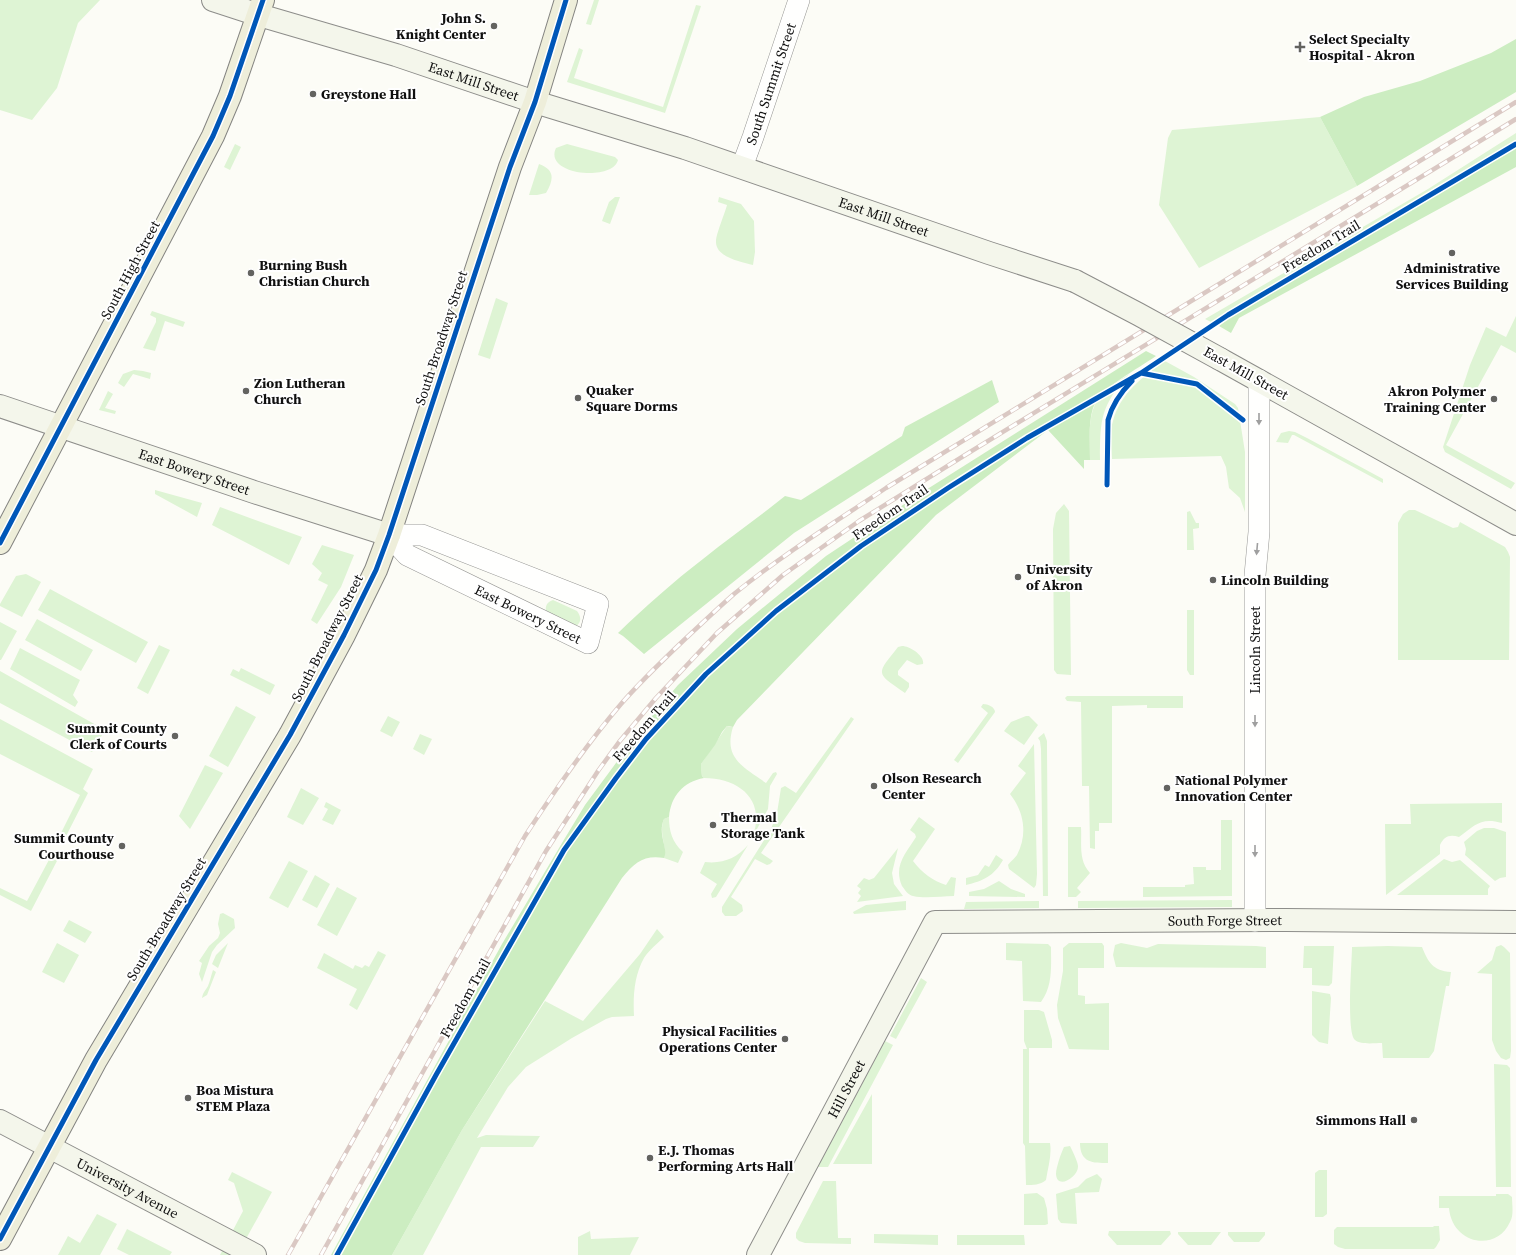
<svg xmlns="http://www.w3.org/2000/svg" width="1516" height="1255" viewBox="0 0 1516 1255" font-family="'Source Serif 4',serif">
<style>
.green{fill:#def4d4}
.forest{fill:#ccedc1}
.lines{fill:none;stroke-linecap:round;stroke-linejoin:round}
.street-casing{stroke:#969694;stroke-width:22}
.secondary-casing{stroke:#8d8d8a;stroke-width:24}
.primary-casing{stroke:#848481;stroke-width:24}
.street{stroke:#fffffe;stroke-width:21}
.secondary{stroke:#f4f6eb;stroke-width:22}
.primary{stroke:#eeeeda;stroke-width:22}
.rail-casing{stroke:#dac8c3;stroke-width:4.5}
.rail{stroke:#fff;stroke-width:3;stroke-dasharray:9;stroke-linecap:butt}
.secondary-bridge-casing{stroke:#8d8d8a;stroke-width:24;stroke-linecap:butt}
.secondary-bridge{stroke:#f4f6eb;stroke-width:22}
.cycleway-casing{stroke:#fff;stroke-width:8}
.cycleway{stroke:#0057b8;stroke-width:5}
.oneway{fill:#9f9f9f}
.poi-dot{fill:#636360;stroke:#fff;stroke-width:1.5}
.labels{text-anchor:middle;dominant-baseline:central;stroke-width:4;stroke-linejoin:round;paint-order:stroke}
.poi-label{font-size:14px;font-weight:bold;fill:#101010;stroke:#fff;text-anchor:start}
.street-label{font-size:14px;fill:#101010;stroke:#fff}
</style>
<rect width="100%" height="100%" fill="#fcfcf6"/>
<path class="green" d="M0,0H100L78,23L57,88L32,120L0,110Z
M594,0H599L591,25L586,24Z
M696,5L701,6L665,113L567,82L579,48L583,50L574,78L663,107Z
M1320,117L1357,186L1199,268L1159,205L1168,138L1172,130Z
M1516,133V140L1211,322L1205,319L1428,189Z
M235,144L241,147L230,170L224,167Z
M567,144L615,157L618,160C613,182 543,175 556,148Z
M539,164C555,170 554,179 546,193L537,195H529Z
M615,197H620L610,224L602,221L609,202Z
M719,197L741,204L754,221L755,252L753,265C741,262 715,257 716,241C716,234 725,213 727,205L718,202Z
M496,298L508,303L490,359L478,355Z
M152,311L185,322L183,327L165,321L155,351L143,348L156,322V318L150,315Z
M1516,316V353L1501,345L1446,445L1515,483L1511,489L1445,452L1443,447L1470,365L1486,327L1506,337Z
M1165,361L1194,377L1235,404L1238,408L1245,452V512L1240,498L1229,488L1226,467L1221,456L1112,459C1111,447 1109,433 1113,421C1120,394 1143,376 1165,361Z
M134,370L143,371L151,373L150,379L133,374L124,387L118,383L123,374Z
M1129,374C1101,406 1100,418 1100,460H1090C1090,438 1086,408 1104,392C1111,385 1121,380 1129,374Z
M108,391L113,394L105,408L116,411L115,414L99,410Z
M1289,431L1295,432L1307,438L1383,479V483L1294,435H1292L1288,443L1276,442L1281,433Z
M155,490L202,503L197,517L155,494Z
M1064,504L1069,511L1071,675L1057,674L1054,670L1053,529L1056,513Z
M220,507L302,537L289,565L212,525Z
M1409,510H1415L1453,528L1458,527L1460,522L1505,547L1508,552L1510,557L1509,660H1398V523L1403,514Z
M1190,511L1196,523H1199V528L1193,529L1194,550H1187V512Z
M322,545L354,555L341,587L317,624L311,620L328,585L318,580L322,573L312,564Z
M26,574L41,582L22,617L0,606V604L16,576Z
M50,589L148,642L136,663L38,610Z
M553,600L577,611C581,616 582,622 576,626L546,612C545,606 547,602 553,600Z
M1187,610H1194V675H1190L1187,670Z
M37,619L93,650L81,671L25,640Z
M0,622L17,631L1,660H0Z
M159,645L170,650L148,694L137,688Z
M902,646C910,646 925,656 923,664L917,665L907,660L898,671V675L909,683V687L905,693C875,672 876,675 898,647Z
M20,648L80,680L73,695L78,702L75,707L10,669Z
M241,668L275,685L270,695L230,675L233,669L239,672Z
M0,671L105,730L92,752L0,703Z
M1067,696H1183V708H1147V705L1112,706V823H1099V831H1095V849L1090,848L1089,786H1082L1081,702L1067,701L1065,698Z
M983,704C988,704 995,707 995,712L958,763L954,760L988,713L981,707Z
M236,706L256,717L228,767L209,756Z
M388,716L400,722L392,737L380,731Z
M1026,716H1029L1038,725L1024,745L1004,731L1011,722Z
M851,717L854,719L761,853L773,861L770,864L767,865L755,859L731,897L742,905L743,911L736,916H725L722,912V907L771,829L777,813L781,788L785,786L796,793Z
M0,719L93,769L83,789L88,793L63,842L58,839L80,795L0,754Z
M727,726L733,727C723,759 744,767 766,783L773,773L776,772L777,774L770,786L768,809L752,838C767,801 740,778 704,778C700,775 701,769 701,764Z
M1044,733L1047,741V746L1048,896H1043L1041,749L1040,741L1038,738Z
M420,734L432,739L424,755L413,749Z
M1034,744L1037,874L1036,885L1034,888L1009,869L1008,865C1009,863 1014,859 1017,855C1028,834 1024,812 1010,794L1026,773L1018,766Z
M205,765L223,773L190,829L179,816Z
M301,788L319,798L303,825L287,817Z
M326,802L341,810L333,825L322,820L328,809L324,807Z
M1502,803V823C1481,817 1475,825 1459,837C1450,834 1444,836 1440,845V854L1386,895L1385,824H1411L1410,804Z
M669,817C669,831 672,842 683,852L678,863L664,858C668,849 658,833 664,819Z
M919,817L935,829L913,861C922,873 933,881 946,885L951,877L956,878L954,896C941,896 926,899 913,896C908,895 905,890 902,886C893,866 906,853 916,837L915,834L910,830Z
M1221,820H1232V896L1143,897V887H1185V885L1194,884L1193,867H1206V870H1221Z
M1068,827H1081C1082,844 1078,860 1090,873L1077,888L1081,892L1076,897H1068Z
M1484,828H1494L1506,832V877L1500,878L1495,881L1465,855L1466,849L1464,842L1477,831Z
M748,845L716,897L712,898L711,894L717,884L700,873L705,862C723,864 737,858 748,845Z
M898,848L892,873L894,884L903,896L857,902L861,896L858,893L861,889L857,886L864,878L869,880L874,878Z
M996,855L1003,860C994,876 983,881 966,885V878L978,875L985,865L989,867Z
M51,856L58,859L31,911L0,895V888L27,901Z
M1444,859L1452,862L1460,860L1490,886L1488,889V895H1397Z
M289,861L308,871L288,908L269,898Z
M315,875L330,884L317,908L302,900Z
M999,881L1011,889L1025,894V897L969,896V892L984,889Z
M337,887L357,898L337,936L317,925Z
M1232,900V907L1078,908V901Z
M906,901V910L854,914L853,912L866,905Z
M1039,901V908L964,909L966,902Z
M223,913L234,919L235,928L217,945L212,952L202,982L199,974L202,963L199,961L209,946L218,938L220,933L218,924L220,914Z
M69,920L92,932L85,943L63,931Z
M657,929L664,937C658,943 649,950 644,958C634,976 633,996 634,1016L612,1017L606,1019L572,1038L526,1067L508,1087L477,1138L486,1135L540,1136L533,1147H481L423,1255H392L462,1130L545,1001L583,1021L640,954Z
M57,943L79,955L64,983L42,972Z
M228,943L218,968L212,964L216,955Z
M1006,943L1048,944L1051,947C1051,966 1053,986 1041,1002L1023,1001L1022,961L1006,960Z
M1069,943H1102L1104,946V968H1078V995L1085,996V1004L1109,1003V1050L1069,1049L1058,1018L1057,1005L1063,971V948Z
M1121,943L1147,948L1158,944L1256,946L1266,947V968L1116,967L1113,955L1115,945Z
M1501,945L1504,947L1510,953L1511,1051L1510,1058L1506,1060L1501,1058L1496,1051L1492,1040V974L1477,973L1492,960L1496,947Z
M1304,946H1334L1332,983L1329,986L1312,985V968H1303Z
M1388,946L1422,947C1428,962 1433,971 1451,972L1449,986H1446L1434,1051L1429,1058H1383L1382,1043C1374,1043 1361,1045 1355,1040C1346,1033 1352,962 1352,947Z
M378,951L386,955L357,1010L349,1005L357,989L317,968L324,953L353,969L355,965L362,968L365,965L369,967Z
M213,970L216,972L207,995L202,998C203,992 205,991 208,986C210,981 211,976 213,970Z
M921,978L927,982L896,1039L890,1036Z
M1312,991L1330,994L1331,998L1328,1044L1319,1042L1312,1035Z
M1024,1010H1039L1044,1012L1052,1040V1048H1029V1143H1050C1052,1155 1048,1167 1046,1180C1040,1185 1033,1185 1026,1185L1025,1146L1023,1143V1049H1027L1024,1041Z
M885,1041L893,1045L828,1167H818Z
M1494,1064L1507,1065L1510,1068L1511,1187H1496Z
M872,1094V1164H833Z
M1080,1143H1108V1163C1093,1163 1080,1163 1080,1143Z
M1070,1146C1072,1150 1078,1162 1078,1166C1079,1176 1057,1191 1056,1174C1056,1168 1061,1153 1064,1147Z
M1319,1170H1327V1214L1323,1217H1315V1173Z
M232,1172L272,1192L237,1255H220L243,1211L234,1183L228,1180Z
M1097,1174L1102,1179L1099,1192L1075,1193L1077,1224L1061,1223L1058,1219L1056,1194L1078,1187L1086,1179Z
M823,1181H836L838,1238H851V1244L805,1243L799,1241L796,1238V1233Z
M1037,1193L1044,1198L1047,1209L1048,1224L1045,1225H1024V1194Z
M1496,1194H1508L1512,1197C1512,1205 1514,1215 1510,1222C1496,1253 1452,1244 1449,1208H1439V1196H1496Z
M97,1214L117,1224L100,1255H58L68,1236L80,1243Z
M1434,1226H1439L1440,1240L1436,1247L1434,1249H1345L1338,1247L1334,1244V1230L1337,1227H1433Z
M127,1229L172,1252L170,1255H129L117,1249Z
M590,1231L591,1239L639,1237L630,1255H578V1237Z
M1109,1231H1170L1171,1234L1161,1245H1117L1108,1235Z
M1178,1232H1221L1211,1245H1188L1178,1234Z
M1228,1232H1265V1235L1259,1242H1234L1228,1235Z
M874,1234L938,1235V1245L874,1243Z
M957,1235H1024L1025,1245H957Z"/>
<path class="forest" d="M1516,39V92L1357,186L1320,117L1364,97L1420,81L1491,53Z
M1516,148V167L1239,318L1231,333L1219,326L1232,316Z
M1146,351L1156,356C1138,369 1101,387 1093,408C1088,424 1090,443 1090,460H1084V469L1048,430L936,515L737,720L733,727L729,726H727L722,732L715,745L701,764V771L702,776L704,778C683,782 671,796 669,817L664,819C657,835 669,848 664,858C644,855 635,862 622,878L462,1130L392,1255H331L502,944L565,838L585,805L644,725L678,685L737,629L826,556L921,493Z
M992,380L999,402L794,533L644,654L623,636L618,633C645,607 673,582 703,559C730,537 758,518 785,496L801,500L902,436L905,427Z"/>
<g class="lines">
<g class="street-casing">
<g id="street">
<path id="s1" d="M742,167L753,137L799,0"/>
<path d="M389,535H422L598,604L588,643L407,555Z"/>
<path d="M1255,921V575L1259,532V380"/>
</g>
</g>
<g class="secondary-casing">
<g id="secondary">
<path id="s2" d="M213,0L259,15L396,55L535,102L685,148L989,253L1075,281"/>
<path d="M1220,359L1516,524"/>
<path id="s3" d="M0,406L254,492L389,535"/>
<path id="s4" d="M0,1121L255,1255"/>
<path id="s5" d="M758,1255L935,922L1286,920L1516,922"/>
</g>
</g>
<g class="primary-casing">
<path id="primary" d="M0,543L213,136L230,96L263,0
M0,1239L96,1060L290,735L344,635L376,570L389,535L510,167L535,102L566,0"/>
</g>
<use href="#street" class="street"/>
<use href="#secondary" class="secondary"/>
<use href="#primary" class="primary"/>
<g class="rail-casing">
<path id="rail" d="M288,1255L525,836C555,790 586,745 621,704C641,681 662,661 683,641C700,625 717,609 734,594C782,555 835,522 886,488L1516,102
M321,1255L546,851L598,771L619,742L656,698L717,633L783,575L859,521L970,452L1516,119"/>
</g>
<use href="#rail" class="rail"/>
<g class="secondary-bridge-casing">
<path id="secondary-bridge" d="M1075,281L1138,314L1220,359"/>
</g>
<use href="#secondary-bridge" class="secondary-bridge"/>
<g class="cycleway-casing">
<path id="cycleway" d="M1141,373L1197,384L1243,420
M1107,485L1108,420C1112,405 1121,392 1132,381
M0,543L213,136L230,96L263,0
M0,1239L96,1060L290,735L344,635L376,570L389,535L510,167L535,102L566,0
M337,1255L436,1075L564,850L616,778L646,739L706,674L776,611L861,546L948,488L1027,438L1141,373L1228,315L1516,144"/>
</g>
<use href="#cycleway" class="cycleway"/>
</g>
<defs><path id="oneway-solid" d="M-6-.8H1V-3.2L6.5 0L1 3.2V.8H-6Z"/></defs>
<g class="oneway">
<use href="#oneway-solid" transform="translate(1259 419) rotate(90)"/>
<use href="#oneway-solid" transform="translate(1257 549) rotate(95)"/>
<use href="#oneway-solid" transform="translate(1255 721) rotate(90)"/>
<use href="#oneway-solid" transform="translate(1255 851) rotate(90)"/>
</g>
<g class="poi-dot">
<circle cx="494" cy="26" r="4"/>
<path d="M1298 41h4v4h4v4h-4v4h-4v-4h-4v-4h4z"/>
<circle cx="313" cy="94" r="4"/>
<circle cx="1452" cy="253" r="4"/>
<circle cx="251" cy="273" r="4"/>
<circle cx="246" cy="391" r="4"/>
<circle cx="578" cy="398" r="4"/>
<circle cx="1494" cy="399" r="4"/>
<circle cx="1018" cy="577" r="4"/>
<circle cx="1213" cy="580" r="4"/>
<circle cx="175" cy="736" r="4"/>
<circle cx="874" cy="786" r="4"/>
<circle cx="1167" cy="788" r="4"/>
<circle cx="713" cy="825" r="4"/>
<circle cx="122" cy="846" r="4"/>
<circle cx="785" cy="1039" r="4"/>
<circle cx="188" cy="1098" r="4"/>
<circle cx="1414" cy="1120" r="4"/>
<circle cx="650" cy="1158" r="4"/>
</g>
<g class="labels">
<g class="poi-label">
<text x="486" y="18" text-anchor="end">John S.<tspan x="486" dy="16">Knight Center</tspan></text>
<text x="1309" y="39">Select Specialty<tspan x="1309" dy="16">Hospital - Akron</tspan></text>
<text x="321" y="94">Greystone Hall</text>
<text x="259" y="265">Burning Bush<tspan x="259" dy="16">Christian Church</tspan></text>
<text x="1452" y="268" text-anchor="middle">Administrative<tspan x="1452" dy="16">Services Building</tspan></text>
<text x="254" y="383">Zion Lutheran<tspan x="254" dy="16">Church</tspan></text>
<text x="586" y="390">Quaker<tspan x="586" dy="16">Square Dorms</tspan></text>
<text x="1486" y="391" text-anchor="end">Akron Polymer<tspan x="1486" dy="16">Training Center</tspan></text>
<text x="1026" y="569">University<tspan x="1026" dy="16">of Akron</tspan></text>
<text x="1221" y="580">Lincoln Building</text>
<text x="167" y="728" text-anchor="end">Summit County<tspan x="167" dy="16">Clerk of Courts</tspan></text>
<text x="882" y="778">Olson Research<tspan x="882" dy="16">Center</tspan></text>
<text x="1175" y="780">National Polymer<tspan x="1175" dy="16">Innovation Center</tspan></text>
<text x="721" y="817">Thermal<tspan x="721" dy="16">Storage Tank</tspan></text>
<text x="114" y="838" text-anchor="end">Summit County<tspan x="114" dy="16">Courthouse</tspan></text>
<text x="777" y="1031" text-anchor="end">Physical Facilities<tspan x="777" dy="16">Operations Center</tspan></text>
<text x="196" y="1090">Boa Mistura<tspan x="196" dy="16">STEM Plaza</tspan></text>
<text x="1406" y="1120" text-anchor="end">Simmons Hall</text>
<text x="658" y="1150">E.J. Thomas<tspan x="658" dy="16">Performing Arts Hall</tspan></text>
</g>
<g class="street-label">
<text stroke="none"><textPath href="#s2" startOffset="273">East Mill Street</textPath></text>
<text stroke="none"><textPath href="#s1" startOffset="88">South Summit Street</textPath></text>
<text stroke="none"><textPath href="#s2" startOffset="705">East Mill Street</textPath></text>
<text transform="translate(1321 246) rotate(-31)">Freedom Trail</text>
<text transform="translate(130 270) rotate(-62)">South High Street</text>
<text transform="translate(441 338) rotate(-72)">South Broadway Street</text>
<text transform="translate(1246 373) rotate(29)">East Mill Street</text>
<text stroke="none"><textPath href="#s3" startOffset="205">East Bowery Street</textPath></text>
<text transform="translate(890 512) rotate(-34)">Freedom Trail</text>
<text transform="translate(528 614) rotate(26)">East Bowery Street</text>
<text transform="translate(327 638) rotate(-63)">South Broadway Street</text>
<text transform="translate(1255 650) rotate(-90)">Lincoln Street</text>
<text transform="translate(644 726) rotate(-49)">Freedom Trail</text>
<text transform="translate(166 919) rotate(-59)">South Broadway Street</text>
<text stroke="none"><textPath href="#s5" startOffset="667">South Forge Street</textPath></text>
<text transform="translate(465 998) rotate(-61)">Freedom Trail</text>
<text stroke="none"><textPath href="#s5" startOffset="188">Hill Street</textPath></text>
<text stroke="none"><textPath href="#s4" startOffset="144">University Avenue</textPath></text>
</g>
</g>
</svg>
